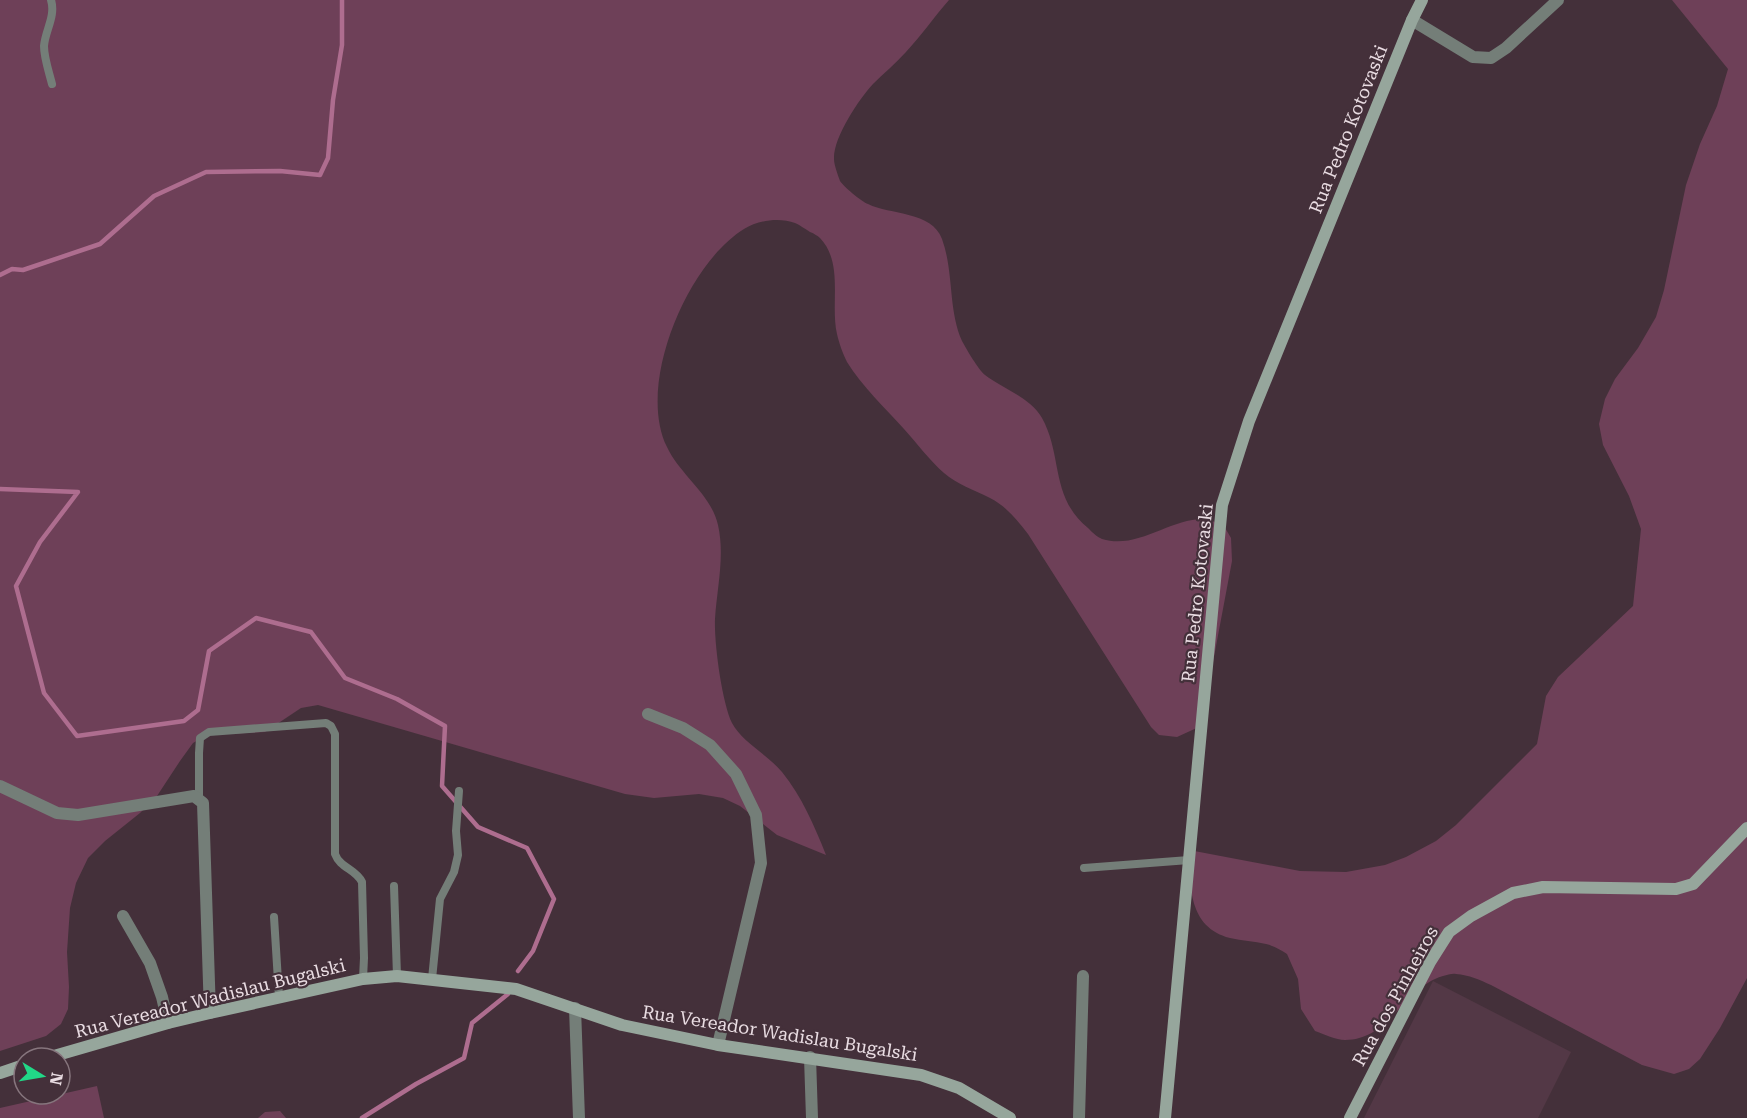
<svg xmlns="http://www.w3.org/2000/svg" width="1747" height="1118" viewBox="0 0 1747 1118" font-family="'Roboto Serif',serif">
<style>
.built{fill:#533846}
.green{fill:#6e4058}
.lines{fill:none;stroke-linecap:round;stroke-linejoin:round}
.stream{stroke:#ae6d8f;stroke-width:4.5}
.lane{stroke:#747e78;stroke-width:8}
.street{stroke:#747e78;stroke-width:12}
.secondary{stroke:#96a69c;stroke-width:12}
.labels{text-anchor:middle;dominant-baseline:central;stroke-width:4.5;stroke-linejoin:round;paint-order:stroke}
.street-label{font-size:18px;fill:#e9dce2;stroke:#44303a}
</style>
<rect width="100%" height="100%" fill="#44303a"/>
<path class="built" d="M1433,981L1571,1052L1538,1118H1364Z"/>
<path class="green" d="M0,0H949C934,17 921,36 906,52C895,64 884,73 873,84C859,99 833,138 834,159C834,165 838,175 840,181C843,186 862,202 868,204C890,215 932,211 942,239C954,272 948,309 962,341C967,350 978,369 985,375C1003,389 1030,397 1042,418C1063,456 1050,497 1088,528C1092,532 1097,537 1102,539C1137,550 1169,519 1203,519C1210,519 1218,523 1224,526L1231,538L1232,561L1201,726L1177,737L1159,735L1151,727L1028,534C1017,520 1006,506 990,498C974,490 957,484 944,473C929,460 917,443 904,429C885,408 862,386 847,362C843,354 839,343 837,334C830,304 844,263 820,238C818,236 813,233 810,232C805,229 800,225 795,223C780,217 758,220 744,229C687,264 636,385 667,447C680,475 711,494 718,525C725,556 717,588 715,619C714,643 722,702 732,723C742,742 768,755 782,772C802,797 814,825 826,855L777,835L740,806L723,798L699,794L654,798L625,794L318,705L301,708L265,732L207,735L193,743L180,761L157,796L140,813L105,841L88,858L76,883L70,908L67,952L69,987L68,1009L61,1024L46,1036L0,1051Z
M1672,0H1747V978L1720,1028L1700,1059L1689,1069L1674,1074L1642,1065L1491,985C1480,980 1469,975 1456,974C1452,973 1448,975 1443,976C1404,987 1390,1040 1345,1040C1336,1040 1324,1034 1315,1031L1301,1009L1298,979L1287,954C1281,950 1274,946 1266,944C1254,941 1242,941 1230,938C1188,927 1190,886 1189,850L1300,871L1346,872L1385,865L1406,857L1436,841L1456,825L1537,744L1546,696L1558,677L1633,606L1641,529L1629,496L1603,445L1599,424L1605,399L1615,379L1638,348L1656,317L1664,290L1686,185L1700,144L1717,106L1728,69Z
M97,1086L104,1118H0V1108Z
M280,1111L286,1118H258L265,1112Z"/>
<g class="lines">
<path class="stream" d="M0,275L12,269L23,270L100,244L154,196L206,172L280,171L320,175L328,158L333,100L342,45V0
M0,489L78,492L40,542L16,586L44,693L77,736L184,721L198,710L209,651L256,618L311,632L345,678L397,699L445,726L442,786L478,827L527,848L554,899L533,951L518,971
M362,1118L416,1084L464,1058L472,1023L508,994"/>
<path class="lane" d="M51,0C56,16 45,31 44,46C44,58 49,72 52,84
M199,798V753L200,738L209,732L326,723L331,726L335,734V854C340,868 356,869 362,882L364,958L363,979
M1084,868L1189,860
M394,886L397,976
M274,917L279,997
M432,979L440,899L454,872L458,855L456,831L459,791"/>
<path class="street" d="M1412,20L1473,57L1491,58L1506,48L1558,0
M648,714L683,728L710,745L736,774L756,815L761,863L718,1045
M0,786L57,813L78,815L194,796L203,803L210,1013
M123,916L150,963L162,997L168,1023
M575,1008L579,1118
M810,1057L812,1118
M1079,1118L1083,976"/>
<path class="secondary" d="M47,1058L168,1023L210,1013L363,979L397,976L516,989L622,1025L718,1045L921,1075L959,1088L1010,1118
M0,1073L24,1065
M1165,1118L1222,505L1249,421L1412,20L1422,0
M1350,1118L1430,962L1449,932L1471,916L1513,893L1543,887L1676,889L1693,884L1747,828"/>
</g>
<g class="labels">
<g class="street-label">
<text transform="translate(1348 129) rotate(-68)">Rua Pedro Kotovaski</text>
<text transform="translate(1197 593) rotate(-84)">Rua Pedro Kotovaski</text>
<text transform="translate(1395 996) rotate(-61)">Rua dos Pinheiros</text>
<text transform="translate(210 998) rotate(-14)">Rua Vereador Wadislau Bugalski</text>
<text transform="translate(780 1033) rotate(9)">Rua Vereador Wadislau Bugalski</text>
</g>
</g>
<g transform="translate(42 1076) rotate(101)"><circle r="28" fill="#44303a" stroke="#86757d" stroke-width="1.5"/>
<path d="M0-4.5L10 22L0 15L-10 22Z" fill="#21d887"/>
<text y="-9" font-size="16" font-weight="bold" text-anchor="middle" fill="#e9dce2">N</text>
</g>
</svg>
